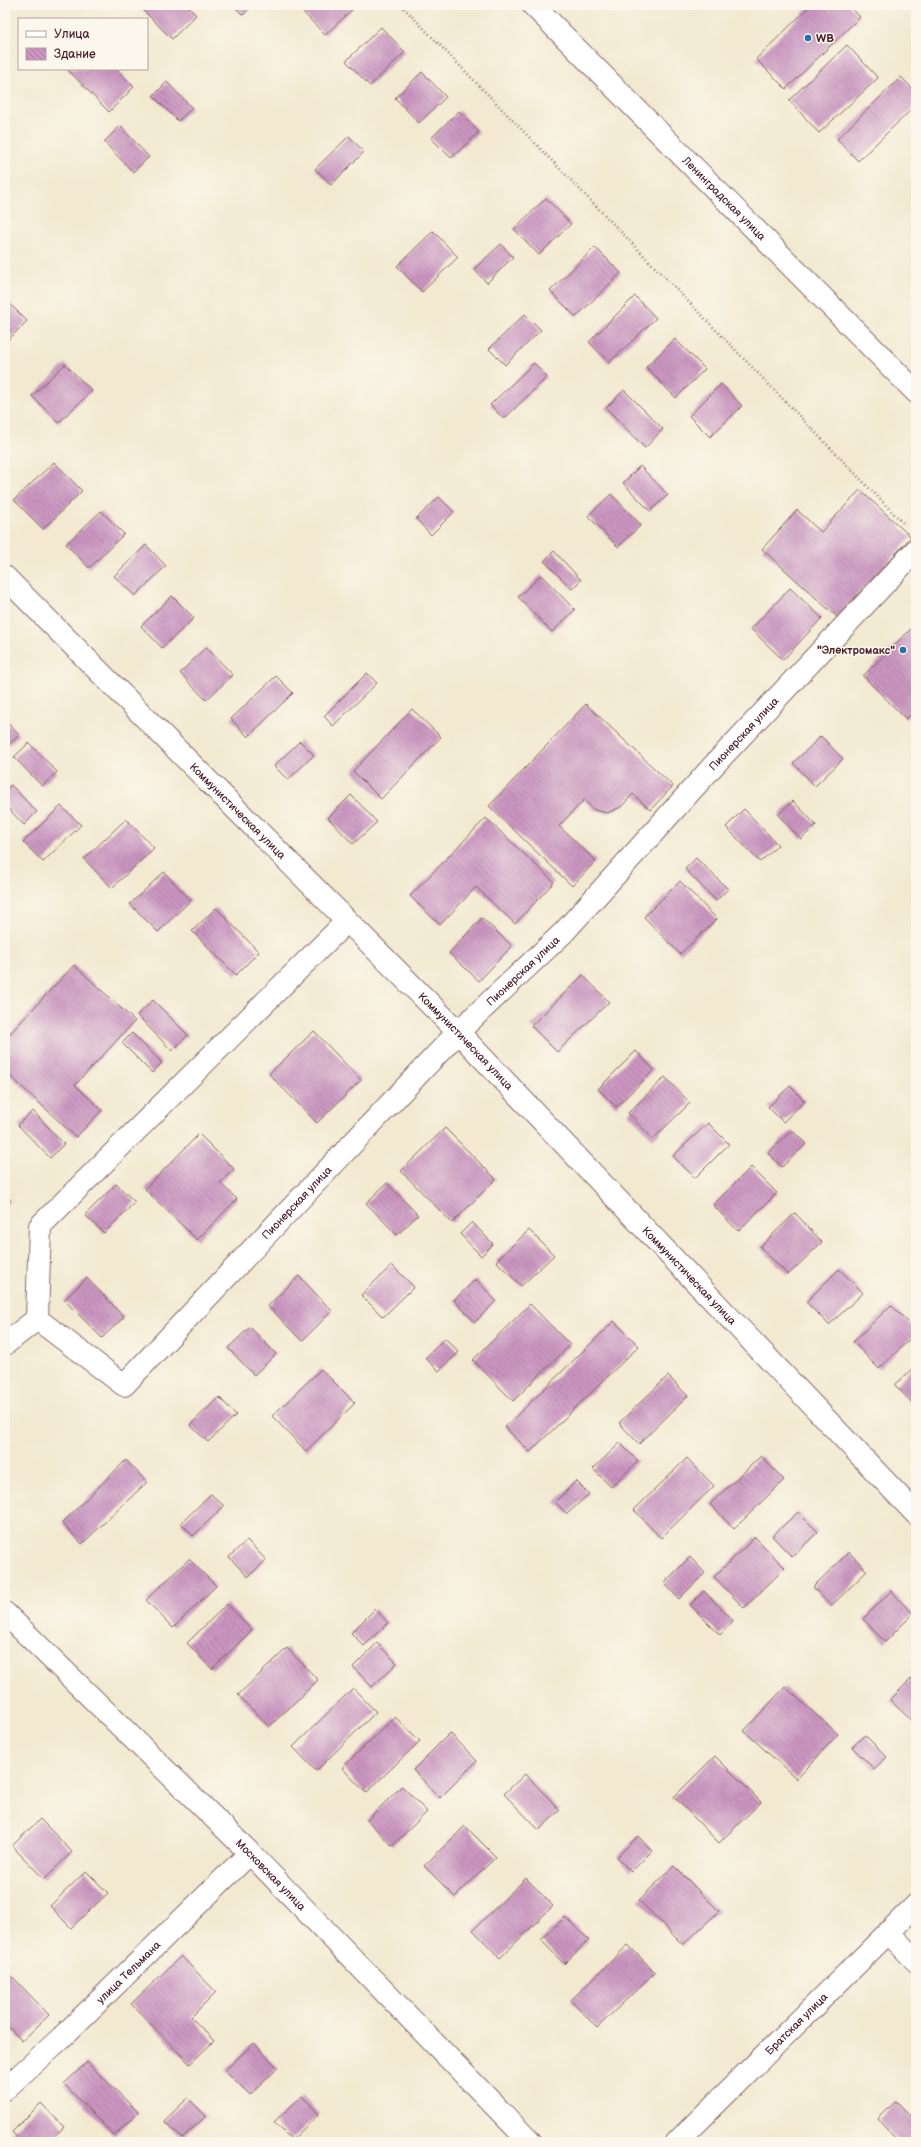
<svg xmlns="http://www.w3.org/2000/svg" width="921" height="2147" viewBox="0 0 921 2147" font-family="'Balsamiq Sans',sans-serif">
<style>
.building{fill:url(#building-back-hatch)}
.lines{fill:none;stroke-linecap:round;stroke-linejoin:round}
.street-casing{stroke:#856665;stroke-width:24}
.secondary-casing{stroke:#856665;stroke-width:24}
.path{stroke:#856665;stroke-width:2.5;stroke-dasharray:1 3;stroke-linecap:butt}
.street{stroke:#fff;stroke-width:22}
.secondary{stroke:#fff;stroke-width:22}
.poi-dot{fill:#1f6fb2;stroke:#fbf7ec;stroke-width:1.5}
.labels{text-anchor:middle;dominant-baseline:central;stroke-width:3;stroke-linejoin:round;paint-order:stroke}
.poi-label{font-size:11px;font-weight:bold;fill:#4a1f2b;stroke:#fbf7ec;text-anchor:start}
.street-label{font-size:11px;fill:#4a1f2b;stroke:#fbf7ec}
</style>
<defs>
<pattern id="building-back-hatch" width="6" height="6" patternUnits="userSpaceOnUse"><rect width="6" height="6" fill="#ca95c1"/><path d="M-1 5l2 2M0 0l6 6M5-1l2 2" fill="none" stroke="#a6799d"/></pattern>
</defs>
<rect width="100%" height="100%" fill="#fbf7ec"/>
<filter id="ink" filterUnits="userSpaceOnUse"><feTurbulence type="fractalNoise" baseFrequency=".025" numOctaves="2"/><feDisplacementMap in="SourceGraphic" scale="8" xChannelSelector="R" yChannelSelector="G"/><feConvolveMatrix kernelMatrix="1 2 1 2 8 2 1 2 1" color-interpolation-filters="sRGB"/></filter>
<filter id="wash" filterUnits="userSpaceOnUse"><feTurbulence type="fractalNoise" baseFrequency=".012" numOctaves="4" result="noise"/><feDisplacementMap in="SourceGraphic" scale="16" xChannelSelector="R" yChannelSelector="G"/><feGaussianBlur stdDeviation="0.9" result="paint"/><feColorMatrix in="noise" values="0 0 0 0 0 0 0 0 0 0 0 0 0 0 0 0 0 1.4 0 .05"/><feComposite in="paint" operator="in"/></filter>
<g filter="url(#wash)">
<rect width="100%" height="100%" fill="#f2e9d0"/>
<g id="blocks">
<path class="building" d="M138,5H187L196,15L172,39Z
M233,5H253L243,15Z
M302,5H353L355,7L325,35L299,8Z
M811,5H849L860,17L786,89L756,59Z
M381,27L405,52L370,86L346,61Z
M847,45L878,78L819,133L789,100Z
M67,69H116L134,87L109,112Z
M422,72L446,97L419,123L395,98Z
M901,77L916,92V105L858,161L837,139Z
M167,82L192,108L178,121L153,96Z
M459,111L479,132L451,158L431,138Z
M120,126L149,157L133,172L104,142Z
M349,136L364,152L331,185L315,169Z
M546,198L571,224L539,255L514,229Z
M433,231L458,257L422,292L397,266Z
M501,244L513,257L487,283L474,269Z
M595,247L621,273L576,317L550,291Z
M635,296L656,318L609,363L589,342Z
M9,303L27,321L5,343V307Z
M525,314L541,330L505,365L489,349Z
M675,339L705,369L676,398L646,367Z
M534,363L547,377L504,419L490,405Z
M65,364L92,391L58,423L32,396Z
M721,384L742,406L710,437L689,416Z
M624,390L663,429L645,448L606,408Z
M54,462L82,491L43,529L14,500Z
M640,466L668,495L650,511L623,483Z
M860,490L911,537L837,617L762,549L797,510L821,532Z
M611,494L641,525L618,547L588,516Z
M439,497L454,512L431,535L416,519Z
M101,511L124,534L89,568L66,544Z
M146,545L166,566L135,596L114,576Z
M554,551L581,580L572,589L544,561Z
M541,575L575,610L552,632L518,597Z
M790,588L822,618L783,660L751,629Z
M172,596L194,618L162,648L141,626Z
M916,624V709L906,719L863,676Z
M206,647L233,675L206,700L180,673Z
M367,673L377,683L333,726L324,716Z
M276,676L293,693L248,737L231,719Z
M586,704L673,786L650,810L633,794L621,807L607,813L594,810L584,800L559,826L596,861L572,886L489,806Z
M412,709L441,737L381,799L353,771Z
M5,720L19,735L5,748Z
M821,736L843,759L815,786L793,763Z
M300,741L314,755L288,780L274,766Z
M29,743L57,772L42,786L14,757Z
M11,785L37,812L24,825L5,805V791Z
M351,795L377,822L353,844L328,818Z
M793,801L816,825L801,839L778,815Z
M61,806L81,825L43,862L23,842Z
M744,809L778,845L760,862L726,827Z
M486,818L554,882L515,924L476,887L440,925L410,896Z
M126,819L154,848L112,888L84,859Z
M696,858L728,889L716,901L685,869Z
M164,872L191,900L158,932L130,904Z
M680,881L717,919L680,954L644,917Z
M216,908L259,952L236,975L192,931Z
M482,918L512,946L479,981L449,953Z
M74,965L135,1021L75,1085L102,1110L76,1137L5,1071V1039Z
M583,975L609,1002L557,1052L531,1026Z
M153,1000L188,1035L172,1051L137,1015Z
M314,1031L361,1080L317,1123L269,1074Z
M132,1033L162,1063L152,1073L122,1043Z
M636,1051L654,1070L616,1107L598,1089Z
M665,1077L690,1103L653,1139L628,1113Z
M790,1086L805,1101L783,1122L768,1107Z
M33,1111L64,1144L50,1158L18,1125Z
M708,1123L729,1144L695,1178L673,1156Z
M445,1128L496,1179L452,1223L401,1171Z
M792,1130L806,1144L782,1167L768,1153Z
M199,1134L234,1169L220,1183L237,1199L197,1240L145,1189Z
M751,1167L777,1193L738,1231L713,1205Z
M387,1183L418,1215L397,1235L366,1203Z
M116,1184L135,1202L104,1233L85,1215Z
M5,1196L10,1201L5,1206Z
M795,1213L822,1242L788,1275L760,1247Z
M472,1222L493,1244L481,1256L460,1234Z
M529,1230L554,1255L521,1286L496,1261Z
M392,1265L414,1287L383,1317L361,1295Z
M839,1269L863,1293L829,1325L806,1302Z
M299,1276L332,1311L302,1341L268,1306Z
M87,1278L124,1317L102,1338L64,1300Z
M476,1279L496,1301L475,1322L454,1300Z
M530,1304L570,1345L513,1401L473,1360Z
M891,1305L916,1330V1333L879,1369L853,1342Z
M614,1321L639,1346L530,1452L505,1427Z
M250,1327L276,1354L254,1375L228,1348Z
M445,1338L459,1352L439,1371L425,1358Z
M916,1365V1407L895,1385Z
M321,1369L355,1403L306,1451L272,1416Z
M668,1376L688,1396L639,1444L619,1423Z
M219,1397L236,1415L208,1442L190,1425Z
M620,1443L638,1461L611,1487L593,1469Z
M761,1456L784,1480L734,1529L710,1504Z
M687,1458L714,1486L661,1538L634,1510Z
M126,1460L147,1482L82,1544L62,1523Z
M576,1481L589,1494L567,1514L555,1502Z
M211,1494L224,1506L193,1536L181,1523Z
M798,1512L818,1532L792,1557L772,1536Z
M755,1537L785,1568L744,1608L714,1577Z
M247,1540L266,1560L248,1577L229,1557Z
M849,1552L867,1571L831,1606L813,1587Z
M690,1557L705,1573L679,1599L664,1583Z
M189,1559L216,1586L173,1628L146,1600Z
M704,1591L733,1621L720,1635L690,1605Z
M891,1591L913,1614L885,1642L863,1619Z
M227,1604L252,1630L212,1669L187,1643Z
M375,1609L388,1623L364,1646L351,1633Z
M377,1643L397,1663L372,1687L353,1667Z
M287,1648L318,1680L269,1727L238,1695Z
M911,1679L916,1684V1725L890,1700Z
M785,1687L838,1734L797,1779L744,1731Z
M353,1688L376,1712L316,1771L293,1747Z
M395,1717L420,1741L366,1793L342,1768Z
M450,1733L477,1761L440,1798L413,1770Z
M865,1735L887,1757L874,1769L852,1747Z
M715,1756L761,1802L719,1843L674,1797Z
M525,1774L560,1810L539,1830L504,1794Z
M402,1786L427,1812L392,1846L367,1820Z
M40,1819L72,1852L44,1879L12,1846Z
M465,1826L496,1857L455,1897L424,1866Z
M638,1836L652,1851L631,1872L617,1857Z
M674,1866L719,1911L683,1945L639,1900Z
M86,1871L108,1893L71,1928L50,1906Z
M526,1878L553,1906L500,1958L473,1930Z
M565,1917L589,1940L564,1964L541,1940Z
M628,1945L655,1972L597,2028L571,2000Z
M181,1956L216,1992L191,2017L214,2041L190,2064L131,2004Z
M7,1971L49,2015L22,2041L5,2023V1973Z
M254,2043L278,2068L250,2095L225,2070Z
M87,2062L138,2112L114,2136L64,2084Z
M302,2096L319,2114L292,2140L274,2122Z
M188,2098L206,2116L182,2138L164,2121Z
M896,2101L916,2121V2142H900L878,2119Z
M41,2103L64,2127L48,2142H22L12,2132Z"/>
</g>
</g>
<g filter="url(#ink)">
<use href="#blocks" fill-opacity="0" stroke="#856665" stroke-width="1"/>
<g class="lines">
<g class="street-casing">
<g id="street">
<path id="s1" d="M5,577L458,1032L916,1514"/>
<path d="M37,1319L40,1226L347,921"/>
<path id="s2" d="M5,1344L37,1319L124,1385L458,1032L564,932L714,765L916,550"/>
<path id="s3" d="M5,1613L250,1853L530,2142"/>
<path d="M888,1932L916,1961"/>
<path id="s4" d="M5,2089L61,2038L250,1853"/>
<path id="s5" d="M677,2142L916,1905"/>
</g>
</g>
<g class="secondary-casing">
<g id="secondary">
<path id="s6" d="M533,5L916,392"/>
</g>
</g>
<path class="path" d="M401,5L905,525"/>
<use href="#street" class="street"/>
<use href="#secondary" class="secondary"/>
</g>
</g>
<g class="poi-dot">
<circle cx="808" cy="38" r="4"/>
<circle cx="903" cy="650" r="4"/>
</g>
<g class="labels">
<g class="poi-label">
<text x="816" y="38">WB</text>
<text x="895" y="650" text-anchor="end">"Электромакс"</text>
</g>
<g class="street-label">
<text stroke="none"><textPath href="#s6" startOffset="272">Ленинградская улица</textPath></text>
<text stroke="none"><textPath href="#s2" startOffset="1049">Пионерская улица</textPath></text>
<text stroke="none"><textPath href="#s1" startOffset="330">Коммунистическая улица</textPath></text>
<text stroke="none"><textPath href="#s2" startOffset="725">Пионерская улица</textPath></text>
<text stroke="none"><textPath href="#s1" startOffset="654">Коммунистическая улица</textPath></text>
<text stroke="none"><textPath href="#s2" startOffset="401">Пионерская улица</textPath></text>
<text stroke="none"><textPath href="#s1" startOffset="978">Коммунистическая улица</textPath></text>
<text stroke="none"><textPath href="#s3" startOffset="373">Московская улица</textPath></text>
<text stroke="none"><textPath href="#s4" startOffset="170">улица Тельмана</textPath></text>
<text stroke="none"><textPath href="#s5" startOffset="168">Братская улица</textPath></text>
</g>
</g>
<rect width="921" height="2147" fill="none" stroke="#fbf7ec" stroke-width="20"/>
<rect x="18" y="18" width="130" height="52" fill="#fbf7ec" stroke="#b4a19f"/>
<rect x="26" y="31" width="20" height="6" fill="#ffffff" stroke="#b4a19f"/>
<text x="54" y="38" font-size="12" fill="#4a1f2b">Улица</text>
<rect x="26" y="48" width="20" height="12" fill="url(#building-back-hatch)" stroke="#b4a19f"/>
<text x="54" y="58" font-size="12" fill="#4a1f2b">Здание</text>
</svg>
